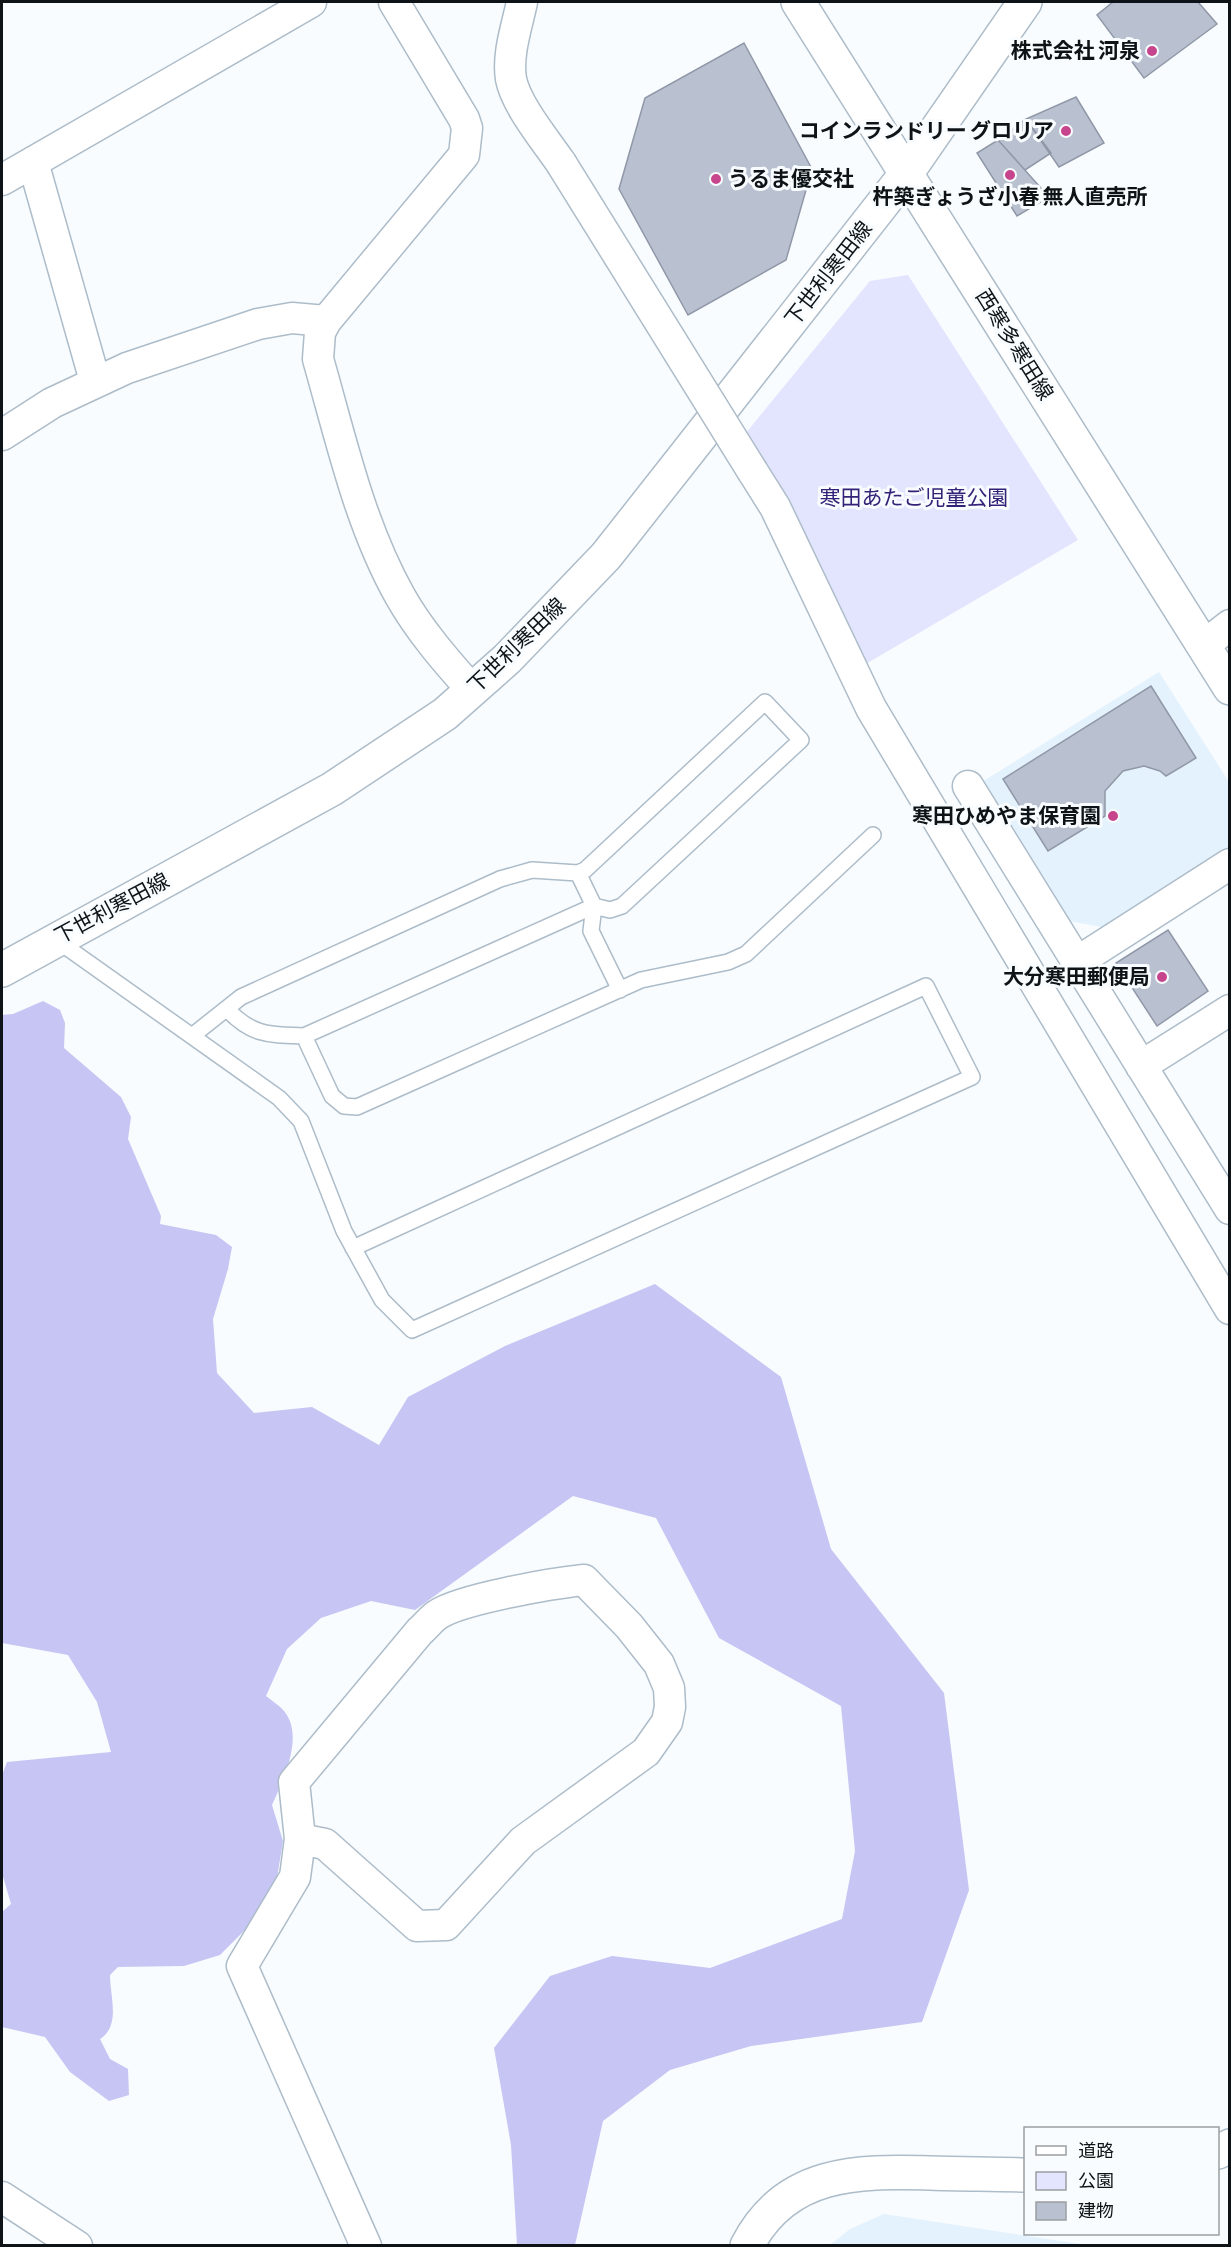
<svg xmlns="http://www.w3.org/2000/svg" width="1231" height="2247" viewBox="0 0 1231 2247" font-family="'Alegreya Sans','Noto Sans JP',sans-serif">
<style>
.built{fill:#e4f2fd}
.green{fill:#e3e4fe}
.forest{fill:#c6c5f4}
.building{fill:#b9c1d1;stroke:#9098a8;stroke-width:1.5}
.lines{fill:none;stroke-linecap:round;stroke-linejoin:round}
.lane-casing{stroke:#adbcc9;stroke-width:18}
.street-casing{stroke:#adbcc9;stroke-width:33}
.secondary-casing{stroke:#adbcc9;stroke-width:36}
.lane{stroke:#fff;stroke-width:15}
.street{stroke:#fff;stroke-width:30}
.secondary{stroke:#fff;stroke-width:33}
.street-bridge-casing{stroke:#adbcc9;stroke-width:33;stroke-linecap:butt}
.street-bridge{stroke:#fff;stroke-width:30}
.poi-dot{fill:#c7458d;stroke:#f8fcfe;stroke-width:2}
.labels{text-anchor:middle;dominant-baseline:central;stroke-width:6;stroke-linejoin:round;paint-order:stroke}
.poi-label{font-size:21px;font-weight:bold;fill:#0d1317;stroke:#f8fcfe;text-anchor:end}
.street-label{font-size:21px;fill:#0d1317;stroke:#f8fcfe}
.park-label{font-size:21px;fill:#327;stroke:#f8fcfe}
</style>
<rect width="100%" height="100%" fill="#f8fcfe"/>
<path class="built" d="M1159,672L1229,782V847L1102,927L1063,920L977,785Z
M884,2214L1087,2245H830L850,2229Z"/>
<path class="green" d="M908,275L1078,540L864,665L745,434L870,281Z"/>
<path class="forest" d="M43,1001L60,1010L65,1023L64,1048L121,1097L131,1117L128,1139L161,1216L160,1224L216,1235L232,1247L228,1269L213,1319L217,1373L254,1413L312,1407L379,1445L408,1397L505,1346L655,1284L781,1377L831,1549L944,1693L969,1890L922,2022L751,2046L670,2070L603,2121L575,2245H517L511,2145L494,2048L550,1976L612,1956L710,1968L842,1919L855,1851L841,1706L719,1638L656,1518L573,1496L415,1610L371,1601L321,1618L287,1649L266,1696C272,1701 279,1705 284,1711C305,1736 283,1780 272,1805L283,1841L277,1878L257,1916L241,1934L220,1955L184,1966L118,1967L110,1975C110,1996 121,2026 100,2039L110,2059L128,2069L129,2095L109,2101L70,2072L45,2037L2,2027V1912L11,1904L2,1873V1775L7,1762L111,1752L97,1702L68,1655L2,1643V1015L13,1014Z"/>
<path class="building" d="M1113,2H1198L1217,24L1144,78L1097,15Z
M744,43L812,169L786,260L688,315L619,189L645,98Z
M1076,97L1104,143L1059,167L1026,119Z
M1026,119L1051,153L1025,170L998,140Z
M998,140L1049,197L1017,216L977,153Z
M1151,686L1196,758L1166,776L1160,771L1144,766L1123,771L1105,791V816L1048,851L1003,779Z
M1168,930L1208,991L1157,1026L1116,963Z"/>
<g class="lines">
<g class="lane-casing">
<path id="lane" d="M594,906L591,931L620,990
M55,939L279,1098L301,1121L344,1231L382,1300L412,1330L972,1077L926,986L353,1248
M227,1009C252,1036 270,1035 304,1036L594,906
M192,1036L241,997L500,879L532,870L578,873L594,906L610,910L622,906L801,740L765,702L585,870L578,873
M304,1036L332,1096L344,1106L357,1107L641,980L728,962L746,954L873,835"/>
</g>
<g class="street-casing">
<path id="street" d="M394,2L464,119L467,128L464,155L326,321L320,332L318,359C341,439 359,523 400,596C419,630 446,661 472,690
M522,2C517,26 507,54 511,79C516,105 546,141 561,163
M33,162L95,381
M2,180L311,2
M2,435L52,403L127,368L258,324L292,318L326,321
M753,472L775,507L871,708L1230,1309
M1203,646L1230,625
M968,786L1230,1209
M1077,962L1230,864
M1141,1066L1230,1010
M300,1839L325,1844L417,1926L446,1925L523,1841L646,1752L667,1722L670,1707L669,1688L659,1664L629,1626L584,1580C554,1583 460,1599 437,1615C431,1619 426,1626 420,1631L294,1782L300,1839L295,1877L242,1966L366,2246
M2,2197L77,2246"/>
</g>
<g class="secondary-casing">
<path id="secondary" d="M798,2L1230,688
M2,970L332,789L445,714L507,659L606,556L684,457L906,174L1025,2
M1218,2152L1230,2146
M747,2246C785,2171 857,2171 930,2173C962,2174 994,2174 1026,2175"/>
</g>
<use href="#lane" class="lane"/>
<use href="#street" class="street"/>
<use href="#secondary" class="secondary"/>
<g class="street-bridge-casing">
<path id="street-bridge" d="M561,163L753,472"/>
</g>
<use href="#street-bridge" class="street-bridge"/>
</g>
<g class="poi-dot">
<circle cx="1152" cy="51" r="6"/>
<circle cx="1066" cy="131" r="6"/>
<circle cx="1010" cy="175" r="6"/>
<circle cx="716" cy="179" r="6"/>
<circle cx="1113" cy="816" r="6"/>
<circle cx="1162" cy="977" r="6"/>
</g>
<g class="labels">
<g class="poi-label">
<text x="1140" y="51">株式会社 河泉</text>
<text x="1054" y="131">コインランドリー グロリア</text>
<text x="728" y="179" text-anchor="start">うるま優交社</text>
<text x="1010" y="197" text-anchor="middle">杵築ぎょうざ小春 無人直売所</text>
<text x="1101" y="816">寒田ひめやま保育園</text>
<text x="1150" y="977">大分寒田郵便局</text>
</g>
<g class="street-label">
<text transform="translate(829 274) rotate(-52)">下世利寒田線</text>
<text transform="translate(1014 345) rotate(58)">西寒多寒田線</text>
<text transform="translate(517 646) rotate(-44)">下世利寒田線</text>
<text transform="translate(112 909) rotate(-28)">下世利寒田線</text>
</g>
<g class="park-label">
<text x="914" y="498">寒田あたご児童公園</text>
</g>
</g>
<rect width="1231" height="2247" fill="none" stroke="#0d1317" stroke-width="6"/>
<rect x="1024" y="2127" width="195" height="108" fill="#f8fcfe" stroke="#9a9fa2" stroke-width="1.5"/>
<rect x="1036" y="2146" width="30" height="9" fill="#ffffff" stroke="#9a9fa2" stroke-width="1.5"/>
<text x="1078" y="2157" font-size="18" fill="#0d1317">道路</text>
<rect x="1036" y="2172" width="30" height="18" fill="#e3e4fe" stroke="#9a9fa2" stroke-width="1.5"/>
<text x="1078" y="2187" font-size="18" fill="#0d1317">公園</text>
<rect x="1036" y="2202" width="30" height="18" fill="#b9c1d1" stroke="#9a9fa2" stroke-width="1.5"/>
<text x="1078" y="2217" font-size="18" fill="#0d1317">建物</text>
</svg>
